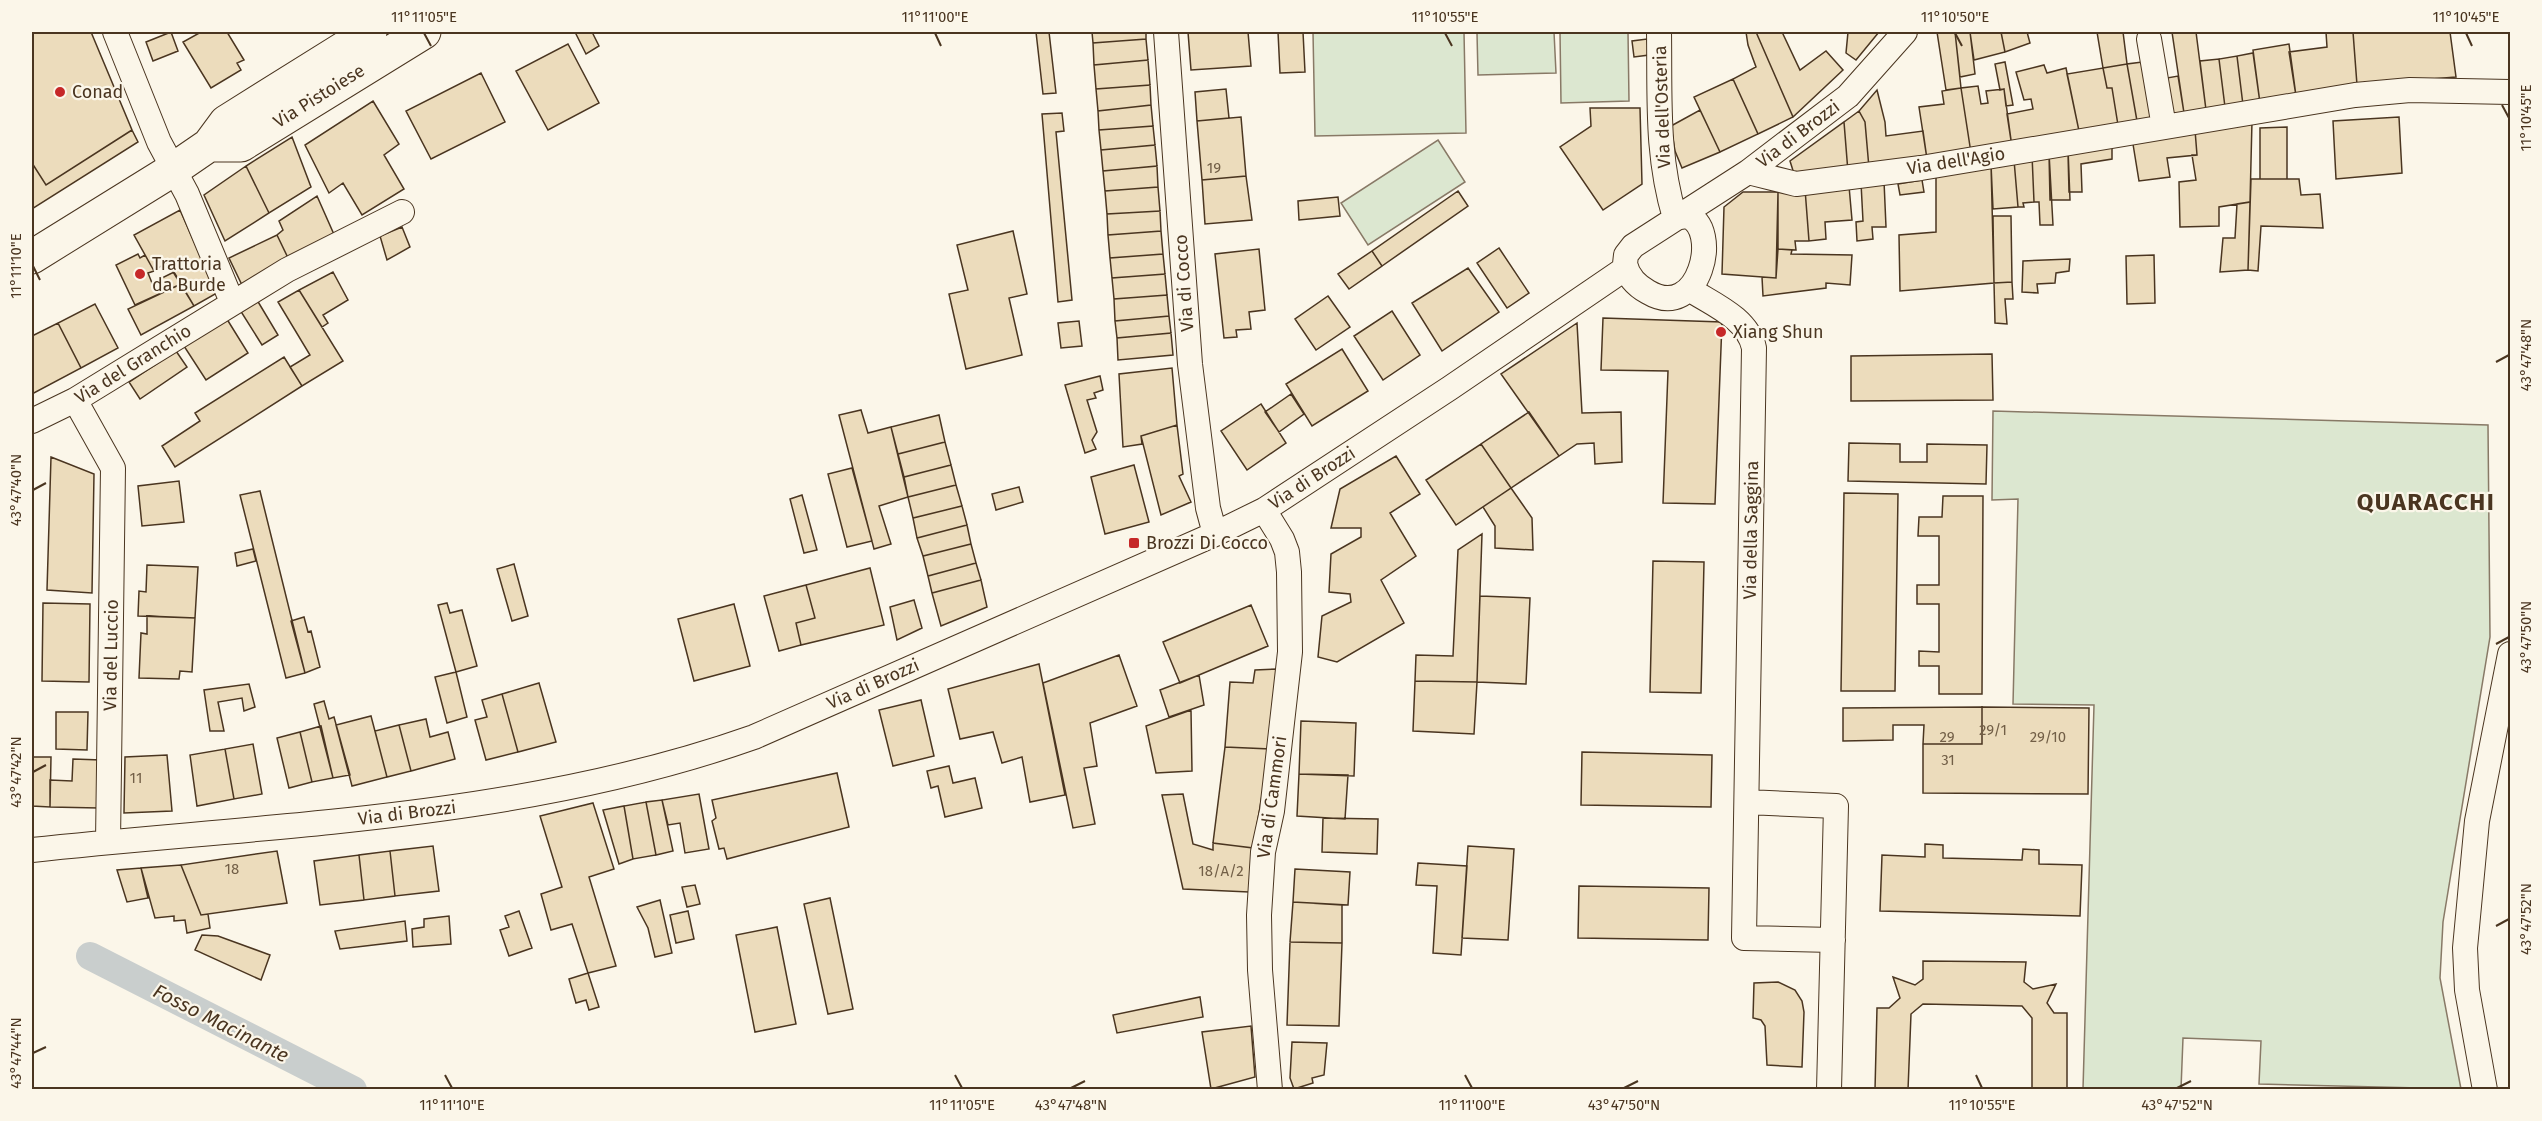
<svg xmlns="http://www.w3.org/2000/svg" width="2542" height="1121" viewBox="0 0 2542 1121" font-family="'Fira Sans',sans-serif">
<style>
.green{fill:#dce7d0;stroke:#887966;stroke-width:1.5}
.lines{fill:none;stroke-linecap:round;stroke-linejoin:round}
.canal{stroke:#c9cecd;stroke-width:28}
.building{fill:#ecdcbc;stroke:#4a3520;stroke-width:1.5}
.street-casing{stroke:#4a3520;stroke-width:26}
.primary-casing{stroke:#4a3520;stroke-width:35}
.street{stroke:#fbf6e9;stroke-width:24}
.primary{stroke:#fbf6e9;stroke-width:33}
.ticks{fill:none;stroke:#4a3520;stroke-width:2}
.poi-dot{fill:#c62828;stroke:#fbf6e9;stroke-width:2}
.labels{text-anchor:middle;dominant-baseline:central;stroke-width:4.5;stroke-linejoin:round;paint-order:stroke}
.number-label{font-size:15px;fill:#725f47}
.poi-label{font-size:18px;fill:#4a3520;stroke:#fbf6e9;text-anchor:start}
.street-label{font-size:18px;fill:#4a3520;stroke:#fbf6e9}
.water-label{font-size:20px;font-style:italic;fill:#4a3520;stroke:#fbf6e9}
.district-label{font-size:24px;font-weight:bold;letter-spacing:1.5px;fill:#4a3520;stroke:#fbf6e9}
.neatline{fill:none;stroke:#4a3520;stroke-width:2}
.ticks-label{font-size:15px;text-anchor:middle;fill:#4a3520}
</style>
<rect width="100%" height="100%" fill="#fbf6e9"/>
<path class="green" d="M1313,32H1464L1466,133L1315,136Z
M1504,32H1554L1556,73L1478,75L1477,33Z
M1560,32H1628L1629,101L1561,103Z
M1438,140L1465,182L1368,245L1341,203Z
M1993,411L2488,425L2490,637L2443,922L2440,978L2461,1089L2259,1084L2261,1041L2183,1038L2181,1089H2083L2094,705L2013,704L2018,499L1992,500Z"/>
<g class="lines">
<path class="canal" d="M90,956L353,1090"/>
</g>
<path class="building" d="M32,32H91L132,130L46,185L32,163Z
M171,32L178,51L153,61L146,42Z
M201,32H227L244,60L237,63L241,70L211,88L183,42Z
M575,32H592L599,46L586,54Z
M1036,32H1049L1056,93L1043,94Z
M1092,32H1146V39L1093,43Z
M1188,32H1248L1251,66L1191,70Z
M1278,32H1303L1305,72L1280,73Z
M1746,32H1756L1793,117L1758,134L1733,79L1756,67L1748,45Z
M1756,32H1782L1800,70L1826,51L1843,70L1793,117Z
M1848,32H1879L1856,60L1846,53Z
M1937,32H1955L1961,88L1946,90Z
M1955,32H1970L1975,74L1960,77Z
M1970,32H2001L2005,52L1974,60Z
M2001,32H2027L2030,43L2005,52Z
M2097,32H2123L2127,64L2103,68Z
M2172,32H2196L2206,110L2184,113Z
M2326,32H2353L2357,85L2296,96L2289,52L2327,47Z
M2353,32H2450L2456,77L2357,85Z
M1146,39L1148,60L1094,65L1093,43Z
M1647,39L1649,55L1634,57L1632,41Z
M568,44L599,103L548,130L516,71Z
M2289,44L2296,96L2260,103L2253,50Z
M2253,53L2260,103L2243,105L2237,56Z
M2237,56L2243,105L2225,107L2219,59Z
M2219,59L2225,107L2206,110L2200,61Z
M1148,60L1150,85L1096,89L1094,65Z
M2150,61L2160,117L2137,121L2127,64Z
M2005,62L2013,105L2006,106L2004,89L2000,90L1995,64Z
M2127,64L2137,121L2118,125L2112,88H2107L2103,68Z
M2044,65L2047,73L2066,68L2079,131L2012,147L2007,114L2033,109L2031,99L2024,100L2016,72Z
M2103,68L2107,88H2112L2118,125L2079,131L2067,74Z
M481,73L505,122L431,159L406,111Z
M2178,76L2184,113L2166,116L2161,79Z
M1733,79L1758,134L1720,152L1694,97Z
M1150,85L1151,105L1098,111L1096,89Z
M1978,86L1981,104L1988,103L1986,91L2004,89L2012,147L1971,153L1961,88Z
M1961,88L1971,153L1927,159L1919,107L1944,104L1942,91Z
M1226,89L1229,118L1197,121L1195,92Z
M1877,90L1885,122L1886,136L1923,131L1927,159L1869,168L1865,122L1859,111Z
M373,101L399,144L384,155L404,189L362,215L343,183L329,193L305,145Z
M1151,105L1153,126L1099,130L1098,111Z
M1590,108H1640L1642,184L1603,210L1560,147L1591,126Z
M1700,110L1720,152L1682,168L1675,151L1671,126Z
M1859,111L1865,122L1869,168L1848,172L1844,122Z
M1062,113L1064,131L1056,132L1072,300L1058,302L1042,114Z
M1241,117L1246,176L1202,180L1197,121Z
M2399,117L2402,173L2336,179L2333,121Z
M2252,121L2250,202L2219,207V226L2180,227L2179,182L2196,180L2192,155H2197L2195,130Z
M1844,122L1848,172L1795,177L1790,161Z
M1153,126L1155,145L1101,150L1099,130Z
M2287,127V179H2260V128Z
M132,130L138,142L32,209V163L46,185Z
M2195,130L2197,155L2167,158L2170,177L2139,181L2132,138Z
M292,137L311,187L269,213L246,166Z
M1155,145L1157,166L1103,171L1101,150Z
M2112,147V159L2081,164L2082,192H2069L2068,153Z
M2068,149L2070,200H2050L2049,153Z
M2049,153L2053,225H2040L2039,202H2034L2032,155Z
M2032,155L2034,202L2023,203L2024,207H2018L2014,160Z
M2014,160L2018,207L1993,209L1991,164Z
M1991,164L1994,283L1900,291L1899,235L1936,232V173Z
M246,166L269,213L225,241L204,195Z
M1157,166L1158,187L1105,191L1103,171Z
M1246,176L1252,220L1205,224L1202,180Z
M2251,179H2299L2301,195L2320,194L2323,228L2261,226L2258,271L2248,270Z
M1922,180L1924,192L1900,195L1898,184Z
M1884,181L1886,227H1872L1873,239L1857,241L1856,222L1863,221L1861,183Z
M1849,186L1852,220L1825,222L1826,239L1809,241L1805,189Z
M1158,187L1160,211L1107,214L1105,191Z
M1805,189L1809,241H1795L1796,250L1778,249V192Z
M1458,191L1468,206L1382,266L1372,251Z
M1743,192H1778L1776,278L1722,274L1724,207Z
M317,196L336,239L290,262L277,235L283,230L279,221Z
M1338,197L1340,216L1299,220L1298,201Z
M2250,202L2248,270L2220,272L2223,238H2235L2237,204Z
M180,210L217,293L194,306L167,262L154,271L134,235Z
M1160,211L1161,231L1108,235L1107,214Z
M1993,216H2011L2012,282L1994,283Z
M402,227L410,247L387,260L380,236Z
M1013,231L1027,294L1009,298L1022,355L966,369L949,294L968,290L957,245Z
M1161,231L1163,254L1110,258L1108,235Z
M277,235L290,262L242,285L229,258Z
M1499,248L1529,293L1507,308L1477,263Z
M1259,249L1265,310L1249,312L1251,329L1236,330L1237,337L1224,338L1215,254Z
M1778,249L1792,250L1791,254L1852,255L1850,285L1826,283V288L1763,296L1762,277L1776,278Z
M1372,251L1382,266L1349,289L1338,274Z
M138,254L140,258L145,255L154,271L148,273L152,283L174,272L181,284L135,305L116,265Z
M1163,254L1165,274L1112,278L1110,258Z
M2154,255L2155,303L2127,304L2126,256Z
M2070,259L2069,271L2056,273L2055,283L2037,284L2038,293L2022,292L2023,261Z
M1468,268L1499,312L1442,351L1412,303Z
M333,272L348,300L323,315L328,323L322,327L299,290Z
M1165,274L1167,295L1114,299L1112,278Z
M2012,282L2013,299H2005L2007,324L1995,323L1994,283Z
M181,284L194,306L141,335L128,309Z
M299,290L343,361L302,386L290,367L310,355L278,302Z
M1167,295L1169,316L1115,321L1114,299Z
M1328,296L1350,327L1316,350L1295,319Z
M257,300L278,335L262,345L240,310Z
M95,304L118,348L81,368L58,323Z
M1392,311L1420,355L1383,380L1354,336Z
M225,316L248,353L206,380L182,343Z
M1169,316L1171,333L1117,338L1115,321Z
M1603,318L1722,322L1715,504L1663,503L1668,371L1601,370Z
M1079,321L1082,346L1061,348L1058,323Z
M58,323L81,368L32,394V336Z
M1577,323L1582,413L1621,412L1622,462L1595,464L1594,443L1577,444L1559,456L1501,374Z
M1171,333L1173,355L1118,360L1117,338Z
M1342,349L1368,391L1312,426L1286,384Z
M176,351L187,367L140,399L129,382Z
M1992,354L1993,400L1851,401V356Z
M284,357L302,386L175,467L162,446L200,421L195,413Z
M1172,368L1177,425L1141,436L1142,444L1123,447L1119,374Z
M1100,376L1103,390L1094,393L1096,398L1087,400L1097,432L1092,440L1096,449L1085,453L1065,385Z
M1291,394L1304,414L1279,432L1265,412Z
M1261,404L1286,443L1247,470L1221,431Z
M861,410L868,433L891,427L908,497L879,506L891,544L874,549L839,415Z
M1529,412L1559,456L1511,488L1481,444Z
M939,415L945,442L898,454L891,427Z
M1177,425L1183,474L1179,476L1191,502L1161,515L1141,436Z
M945,442L951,465L904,477L898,454Z
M1849,443L1900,444V462H1927V444L1987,445L1986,484L1848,481Z
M1481,444L1511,488L1456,525L1426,480Z
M1396,456L1420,494L1390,513L1416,556L1381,580L1404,623L1337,662L1318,657L1322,616L1351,602L1350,594L1329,592L1331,554L1361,537V528H1331L1340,489Z
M51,457L94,474L92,593L47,590Z
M951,465L956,485L908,497L904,477Z
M1134,465L1149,522L1105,534L1091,477Z
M852,468L872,541L847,547L828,474Z
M179,481L184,522L142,526L138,486Z
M956,485L962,506L913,518L908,497Z
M1019,487L1023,502L996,510L992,494Z
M1511,488L1532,518L1533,550L1495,548V526L1483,507Z
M260,491L305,673L286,678L240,495Z
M1844,493L1898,494L1895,691H1841Z
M802,495L817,550L804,553L790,499Z
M1943,496H1983L1982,694H1939V666H1919V651L1939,652V604H1917V585H1939V536H1918L1919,517H1942Z
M962,506L967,525L917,538L913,518Z
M967,525L971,544L923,556L917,538Z
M1482,534L1477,682L1415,681L1416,655L1453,656L1458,550Z
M971,544L976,563L928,576L923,556Z
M253,549L256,561L237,566L235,553Z
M1653,561L1704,562L1701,693L1650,692Z
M976,563L981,580L932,593L928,576Z
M514,564L528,616L512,621L497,569Z
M147,565L198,567L195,618L138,616L139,591L146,592Z
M870,568L884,625L801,645L796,623L815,618L806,585Z
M981,580L987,607L941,626L932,593Z
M806,585L815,618L796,623L801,645L779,651L764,596Z
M1480,596L1530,598L1526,684L1477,682Z
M914,600L922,628L897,640L890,607Z
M43,603L90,604L89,682L42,681Z
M447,603L450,613L462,610L477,666L456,672L438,605Z
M734,604L750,666L694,681L678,619Z
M1251,605L1268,646L1180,683L1163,642Z
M147,616L195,618L192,672L180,671L179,679L139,678L141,633L147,634Z
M304,617L308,632L311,631L320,667L305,673L291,621Z
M1119,655L1137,706L1090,723L1097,766L1084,768L1095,824L1073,828L1043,683Z
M1039,664L1065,795L1030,802L1022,757L1002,763L993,732L960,739L948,689Z
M1277,669L1270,749L1225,747L1230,682L1253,683L1255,670Z
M456,672L467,717L447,723L435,677Z
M1199,675L1204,705L1169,717L1160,690Z
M1415,681L1477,682L1474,734L1413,731Z
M539,683L556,742L518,752L502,694Z
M249,684L255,707L244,711L242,698L218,702L224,731H210L204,690Z
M502,694L518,752L486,760L475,720L487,717L482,700Z
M921,700L934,756L893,766L879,710Z
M324,701L329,719L334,717L350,775L333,778L314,704Z
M1982,707V744H1923L1924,725H1893V740L1843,741V708Z
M1982,707L2089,708L2088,794L1923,793V744H1982Z
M1191,710L1192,771L1156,773L1146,726Z
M56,712H88L87,750L56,749Z
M371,716L387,777L352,786L336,725Z
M426,719L430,737L448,732L455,759L411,771L399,725Z
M1301,721L1356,723L1354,776L1299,774Z
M399,725L411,771L387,777L375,731Z
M321,726L333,778L312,782L300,732Z
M300,732L312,782L289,788L277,738Z
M253,744L262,794L234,799L225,749Z
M1225,747L1270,749L1253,848L1213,843Z
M225,749L234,799L197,806L190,755Z
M1582,752L1712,755L1711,807L1581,805Z
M167,755L172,811L124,813L125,757Z
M32,757H51L50,807L32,806Z
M73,759L101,760L99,808L50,807V780L72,781Z
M949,766L953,783L975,778L982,808L945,817L938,786L931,788L927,771Z
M837,773L849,827L727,859L724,848L719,849L712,821L716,818L712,800Z
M1299,774L1348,775L1345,819L1297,816Z
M699,794L709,849L685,853L680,823L668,825L662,800Z
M1183,794L1193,844L1213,850V843L1253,848L1249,892L1183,889L1162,795Z
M662,800L673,851L656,855L646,802Z
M646,802L656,855L633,859L624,806Z
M593,803L614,869L589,877L616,966L588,973L572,924L551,930L541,894L562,887L540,816Z
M624,806L633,859L619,864L603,810Z
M1323,818L1378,819L1377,854L1322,852Z
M1925,844L1943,845V858L2022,860L2023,849L2039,850V864L2082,865L2080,916L1880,911L1882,855L1925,857Z
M433,846L439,891L395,896L390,851Z
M1468,846L1514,849L1508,940L1462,938Z
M277,851L287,903L201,915L181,865Z
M390,851L395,896L364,900L359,855Z
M359,855L364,900L320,905L314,861Z
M1418,863L1467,866L1461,955L1433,953L1437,886L1416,885Z
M181,865L201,915L208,914L210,928L187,933L185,920L174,921V916L155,918L141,868Z
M141,868L148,898L127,902L117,870Z
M1295,869L1350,872L1348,905L1293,902Z
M695,885L700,904L687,907L682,887Z
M1579,886L1709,888L1708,940L1578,938Z
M830,898L853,1009L828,1014L804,904Z
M660,900L672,953L655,957L648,928L637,907Z
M1293,902L1342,905V943L1290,942Z
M519,911L532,948L509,956L500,930L509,927L505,916Z
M688,911L694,939L676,943L670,915Z
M449,916L451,944L413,947L412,929L424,927V919Z
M405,921L407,941L340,949L335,931Z
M777,927L796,1024L755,1032L736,935Z
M202,935L218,936L270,955L261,980L195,950Z
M1290,942L1342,943L1339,1026L1287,1025Z
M1923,961L2026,962L2024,982L2033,989L2056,984L2047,1003L2054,1013H2067V1090H2032V1018L2022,1006L1923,1004L1911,1014L1908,1090H1875L1877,1008H1889L1900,998L1893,977L1915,985L1923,979Z
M588,973L599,1007L589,1010L586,1000L576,1003L569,979Z
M1778,982L1795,990L1802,1001L1804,1012L1802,1067L1767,1065L1765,1026L1761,1020L1753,1018L1754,983Z
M1200,997L1203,1017L1117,1033L1113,1015Z
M1251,1026L1255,1077L1211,1089L1202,1032Z
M1292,1042L1327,1043L1324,1075L1312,1078L1313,1083L1294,1089L1290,1078Z"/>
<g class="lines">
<g class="street-casing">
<path id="street" d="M115,32L159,142L187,194L232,302
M1166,32L1190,364L1208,508L1215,534
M1659,32C1660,97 1656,155 1675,218
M2149,39L2164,127
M1748,172L1796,184L1921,168L2355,95L2410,90L2510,92
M1675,218L1687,216C1722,227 1700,323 1648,292C1637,286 1628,277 1625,264L1626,255L1633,246L1748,172L1848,96L1905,32
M1689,289C1712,304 1748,318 1754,348L1744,938L1833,940
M75,400L113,468L108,842
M32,421L75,400L287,270L402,212
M1264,510L1282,539L1287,552L1289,572L1290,652L1272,811L1263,852L1259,915L1260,970L1270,1090
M1747,802L1836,806L1829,1090
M32,850C274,824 522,819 754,737L1215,534L1264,510L1450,388L1626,268
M2485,1090L2467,990L2465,948L2477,821L2510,654"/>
</g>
<g class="primary-casing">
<path id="primary" d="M209,145H241L424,32
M32,257L174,169L209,145L226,122L370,32"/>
</g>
<use href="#street" class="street"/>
<use href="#primary" class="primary"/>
</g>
<path class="ticks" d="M424,33L431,46M935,33L941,46M1445,33L1452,46M1955,33L1962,46M2466,33L2472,46M2502,105L2509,118M33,266L40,280M2496,362L2509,355M33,490L46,483M2496,644L2509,637M33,772L46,765M2496,926L2509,919M33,1053L46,1047M445,1075L452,1088M955,1075L962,1088M1465,1075L1472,1088M1976,1075L1982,1088M1071,1088L1085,1081M1624,1088L1638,1081M2177,1088L2191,1081"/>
<g class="poi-dot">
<circle cx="60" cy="92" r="6"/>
<circle cx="140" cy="274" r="6"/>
<circle cx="1721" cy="332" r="6"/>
<rect x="1128" y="537" width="12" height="12" rx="3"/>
</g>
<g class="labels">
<g class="number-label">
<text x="1214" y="168">19</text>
<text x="1993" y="730">29/1</text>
<text x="1947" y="737">29</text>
<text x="2048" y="737">29/10</text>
<text x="1948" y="760">31</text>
<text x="136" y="778">11</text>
<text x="232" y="869">18</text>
<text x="1221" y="871">18/A/2</text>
</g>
<g class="poi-label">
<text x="72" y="92">Conad</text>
<text x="152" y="264">Trattoria<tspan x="152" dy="21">da Burde</tspan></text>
<text x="1733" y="332">Xiang Shun</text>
<text x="1146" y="543">Brozzi Di Cocco</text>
</g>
<g class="street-label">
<text transform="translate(319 96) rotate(-32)">Via Pistoiese</text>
<text transform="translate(1662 107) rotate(-92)">Via dell'Osteria</text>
<text transform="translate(1798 134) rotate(-37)">Via di Brozzi</text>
<text transform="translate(1956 161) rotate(-9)">Via dell'Agio</text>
<text transform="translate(1184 283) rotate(-94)">Via di Cocco</text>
<text transform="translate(133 364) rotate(-32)">Via del Granchio</text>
<text transform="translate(1312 478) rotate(-33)">Via di Brozzi</text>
<text transform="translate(1751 530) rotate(-89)">Via della Saggina</text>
<text transform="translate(111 655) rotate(-89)">Via del Luccio</text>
<text transform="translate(873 684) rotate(-24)">Via di Brozzi</text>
<text transform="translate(1272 797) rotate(-82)">Via di Cammori</text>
<text transform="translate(407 813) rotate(-7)">Via di Brozzi</text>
</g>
<g class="water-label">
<text transform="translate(221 1023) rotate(27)">Fosso Macinante</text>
</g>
<g class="district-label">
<text x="2426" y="502">QUARACCHI</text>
</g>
</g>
<rect width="2542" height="1121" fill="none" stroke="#fbf6e9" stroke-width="66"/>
<rect x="33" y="33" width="2476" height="1055" class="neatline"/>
<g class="ticks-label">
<text x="424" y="22">11°11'05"E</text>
<text x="935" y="22">11°11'00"E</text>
<text x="1445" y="22">11°10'55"E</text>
<text x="1955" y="22">11°10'50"E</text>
<text x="2466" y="22">11°10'45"E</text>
<text transform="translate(2526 118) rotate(-90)" y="5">11°10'45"E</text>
<text transform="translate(16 266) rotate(-90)" y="5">11°11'10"E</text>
<text transform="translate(2526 355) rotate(-90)" y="5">43°47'48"N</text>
<text transform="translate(16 490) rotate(-90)" y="5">43°47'40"N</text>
<text transform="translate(2526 637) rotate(-90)" y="5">43°47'50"N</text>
<text transform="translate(16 772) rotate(-90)" y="5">43°47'42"N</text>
<text transform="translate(2526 919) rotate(-90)" y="5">43°47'52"N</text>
<text transform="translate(16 1053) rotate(-90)" y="5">43°47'44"N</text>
<text x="452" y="1110">11°11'10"E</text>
<text x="962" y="1110">11°11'05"E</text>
<text x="1071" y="1110">43°47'48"N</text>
<text x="1472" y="1110">11°11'00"E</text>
<text x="1624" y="1110">43°47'50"N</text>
<text x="1982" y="1110">11°10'55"E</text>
<text x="2177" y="1110">43°47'52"N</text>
</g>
</svg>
